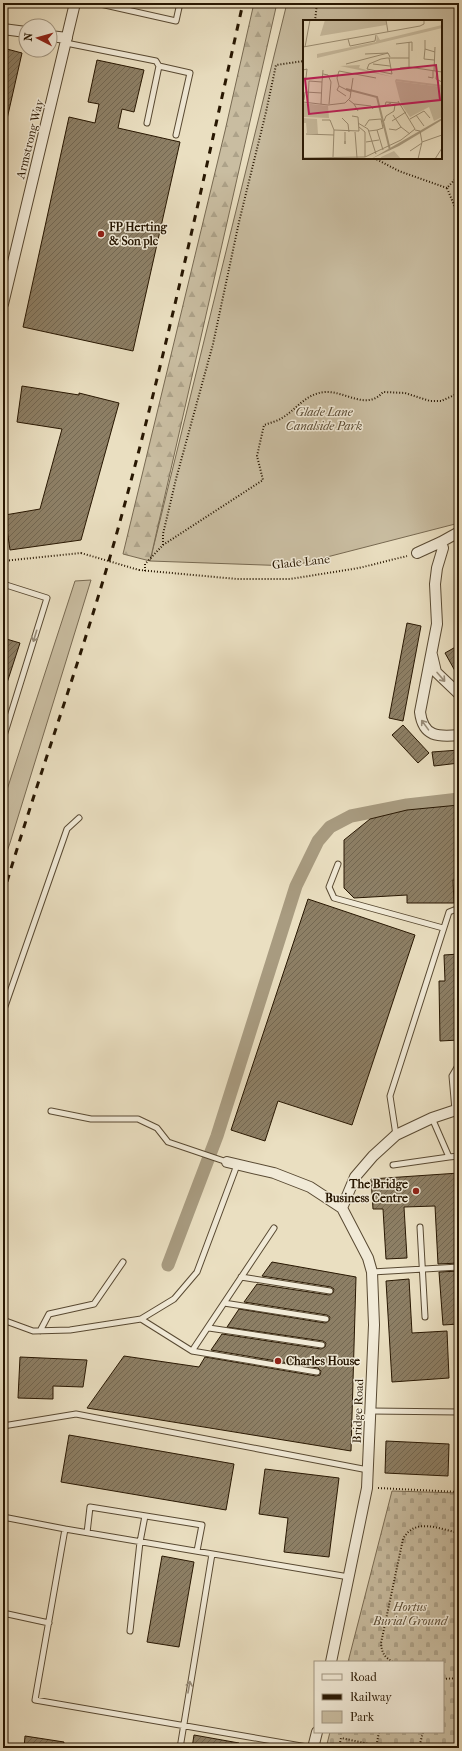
<svg xmlns="http://www.w3.org/2000/svg" width="462" height="1751" viewBox="0 0 462 1751" font-family="'IM FELL French Canon',serif">
<style>
.green{fill:#c9bda1;stroke:#786a52;fill-rule:evenodd}
.forest{fill:url(#forest-firs);stroke:#786a52}
.cemetery{fill:url(#cemetery-stones);stroke:#786a52}
.lines{fill:none;stroke-linecap:round;stroke-linejoin:round}
.canal{stroke:#a89b80;stroke-width:13}
.building{fill:url(#building-hatch);stroke:#281702}
.lane-casing{stroke:#584932;stroke-width:7}
.street-casing{stroke:#584932;stroke-width:12}
.path{stroke:#281702;stroke-width:2;stroke-dasharray:1 2;stroke-linecap:butt}
.lane{stroke:#f1ead7;stroke-width:5}
.street{stroke:#f1ead7;stroke-width:10}
.rail{stroke:#281702;stroke-width:3;stroke-dasharray:7 7;stroke-linecap:butt}
.path-bridge{stroke:#281702;stroke-width:2;stroke-dasharray:1 2;stroke-linecap:butt}
.oneway{stroke:#978b77}
.poi-dot{fill:#8f2418;stroke:#f1ead7;stroke-width:1.5}
.labels{text-anchor:middle;dominant-baseline:central;stroke-width:3;stroke-linejoin:round;paint-order:stroke}
.street-label{font-size:12px;fill:#281702;stroke:#f1ead7}
.poi-label{font-size:12px;font-weight:bold;fill:#281702;stroke:#f1ead7;text-anchor:start}
.park-label{font-size:12px;font-style:italic;fill:#584932;stroke:#f1ead7}
.inset-river{fill:none;stroke:#a89b80;stroke-width:2}
.inset-road{fill:none;stroke:#9c8f75;stroke-width:1}
.view{fill:#c2185b;fill-opacity:0.15;stroke:#c2185b;stroke-width:2}
.inset-edge{fill:none;stroke:#281702;stroke-width:2}
</style>
<defs>
<pattern id="forest-firs" width="22" height="20" patternUnits="userSpaceOnUse"><rect width="22" height="20" fill="#c9bda1"/><path d="M5 1l3.5 6h-7zM16 11l3.5 6h-7z" fill="#ada289"/></pattern>
<pattern id="cemetery-stones" width="16" height="16" patternUnits="userSpaceOnUse"><rect width="16" height="16" fill="#c9bda1"/><path d="M2 7V4a2 2 0 0 1 4 0v3zM10 15v-3a2 2 0 0 1 4 0v3z" fill="#ada289"/></pattern>
<pattern id="building-hatch" width="6" height="6" patternUnits="userSpaceOnUse"><rect width="6" height="6" fill="#8d7f65"/><path d="M-1 1l2-2M0 6l6-6M5 7l2-2" fill="none" stroke="#736751"/></pattern>
</defs>
<rect width="100%" height="100%" fill="#eadfc1"/>
<filter id="stains"><feTurbulence type="fractalNoise" baseFrequency=".005" numOctaves="4"/><feColorMatrix values="0 0 0 0 .2 0 0 0 0 .09 0 0 0 0 .02 0 0 0 .5 -.17"/></filter>
<radialGradient id="worn" r=".72"><stop offset=".6" stop-color="#630" stop-opacity="0"/><stop offset="1" stop-color="#630" stop-opacity=".3"/></radialGradient>
<path class="green" d="M287,3H459V523L292,566L150,561ZM304,21H441V158H304Z
M91,580L10,843L3,863V802L75,581Z"/>
<path class="forest" d="M254,3H277L150,561L123,554L225,131Z"/>
<path class="cemetery" d="M392,1491L459,1493V1748H326L330,1732H443V1662H348Z"/>
<g class="lines">
<path class="canal" d="M168,1265L217,1136L296,886L318,841L330,827L351,816L407,805L459,799"/>
</g>
<path class="building" d="M3,48L22,53L7,119L3,118Z
M97,60L144,70L134,112L122,109L118,128L180,142L133,351L23,327L69,117L95,123L99,104L88,102Z
M22,386L79,395V393L119,403L81,540L10,550L5,515L40,509L62,429L17,422Z
M407,623L421,626L403,721L389,718Z
M3,638L20,643L5,689H3Z
M459,645V678L445,653Z
M403,725L429,753L418,763L392,735Z
M459,750V763L434,766L432,752Z
M459,805V880H453L454,903H407V895L354,898L344,888V840L370,819L407,810Z
M308,899L415,935L352,1125L278,1101L265,1141L231,1130Z
M459,954V1040L440,1041L439,981H445L444,955Z
M459,1173V1263L438,1264L435,1206L404,1207L407,1258L386,1259L383,1209H373L371,1179Z
M272,1262L356,1277L351,1451L87,1408L124,1356L199,1367L205,1357L316,1376L320,1375L321,1371L318,1368L211,1350L222,1334L321,1349L325,1347L326,1343L323,1341L227,1327L239,1309L325,1323L329,1321L330,1317L327,1315L244,1302L257,1284L329,1295L333,1293L334,1289L331,1287L262,1276Z
M459,1271V1324L443,1325L439,1272Z
M409,1279L412,1333L447,1331L449,1378L392,1382L386,1281Z
M20,1357L87,1360L83,1387L53,1386V1399L18,1398Z
M69,1435L234,1464L226,1510L61,1482Z
M386,1441L449,1444L448,1476L385,1473Z
M265,1469L339,1478L329,1557L284,1552L288,1518L259,1514Z
M162,1556L194,1562L179,1647L147,1642Z
M194,1735L239,1743L238,1748H192Z
M25,1736L64,1742L63,1748H24Z"/>
<g class="lines">
<g class="lane-casing">
<path id="lane" d="M96,3L176,21L180,3
M66,43L156,61L159,66L147,123
M159,66L190,73L176,135
M3,584L47,598L3,739
M338,864L329,887L334,898L443,928
M3,1012L67,829L79,818
M455,1110L452,1076L459,1064
M51,1111L91,1119H138L157,1128L168,1142L227,1162
M432,1118L449,1157L459,1156
M396,1135L390,1096L449,912L459,908
M393,1165L449,1157
M420,1227L425,1317
M372,1272L459,1267
M241,1277L330,1291
M224,1303L326,1319
M141,1319L192,1351L274,1228
M3,1320L33,1331L70,1330L141,1319L174,1299L197,1272L237,1165
M209,1328L322,1345
M40,1331L49,1314L94,1304L123,1262
M192,1351L317,1372
M371,1411L459,1412
M3,1426L76,1414L368,1470
M3,1517L65,1529
M87,1533L90,1507L202,1525L197,1551
M3,1613L49,1623
M130,1631L140,1542L145,1516
M180,1748L212,1554
M313,1748L35,1700L65,1529L349,1577"/>
</g>
<g class="street-casing">
<path id="street" d="M3,29L26,32
M50,36L67,38
M3,304L75,3
M441,542L443,548L437,568L435,584L437,624L420,712C423,737 438,737 459,735
M417,553L441,542L459,532
M432,655L436,672L459,694
M227,1162L274,1173L310,1187L342,1208L368,1258L372,1272L374,1325L367,1488L331,1662
M342,1208L355,1177L373,1156L396,1135L432,1118L459,1109
M313,1748L317,1732"/>
</g>
<path class="path" d="M315,21L317,3
M374,158L399,171L447,188
M459,175L447,188L459,217
M163,545V534L176,479L213,344L239,222L266,112L276,65L304,61
M3,561L81,553
M139,570L237,579H290L359,568L407,556
M145,571V564L163,545L263,480L257,456L264,425C270,423 277,421 282,418C297,409 306,393 326,392C345,391 367,411 383,392L405,393L430,401H441L459,393
M378,1488L459,1492
M393,1662C384,1657 382,1653 381,1643L403,1539C415,1517 439,1529 459,1533
M443,1679L459,1678
M339,1748L341,1738L388,1748
M376,1748L379,1732
M419,1748L423,1732"/>
<use href="#lane" class="lane"/>
<use href="#street" class="street"/>
<path class="rail" d="M3,895C39,774 82,657 116,536C165,360 203,181 243,3"/>
<path class="path-bridge" d="M81,553L139,570"/>
</g>
<defs><path id="oneway-shaft" d="M-6 0H5M1.5-3L5.5 0L1.5 3" fill="none" stroke-width="1.6" stroke-linecap="round" stroke-linejoin="round"/></defs>
<g class="oneway">
<use href="#oneway-shaft" transform="translate(35 636) rotate(107)"/>
<use href="#oneway-shaft" transform="translate(441 677) rotate(49)"/>
<use href="#oneway-shaft" transform="translate(425 725) rotate(-126)"/>
<use href="#oneway-shaft" transform="translate(189 1687) rotate(-80)"/>
</g>
<g class="poi-dot">
<circle cx="101" cy="234" r="4"/>
<circle cx="416" cy="1191" r="4"/>
<circle cx="278" cy="1361" r="4"/>
</g>
<g class="labels">
<g class="street-label">
<text transform="translate(30 139) rotate(-76)">Armstrong Way</text>
<text transform="translate(301 562) rotate(-6)">Glade Lane</text>
<text transform="translate(358 1411) rotate(-88)">Bridge Road</text>
</g>
<g class="poi-label">
<text x="109" y="227">FP Herting<tspan x="109" dy="14">&amp; Son plc</tspan></text>
<text x="408" y="1184" text-anchor="end">The Bridge<tspan x="408" dy="14">Business Centre</tspan></text>
<text x="286" y="1361">Charles House</text>
</g>
<g class="park-label">
<text x="324" y="412">Glade Lane<tspan x="324" dy="14">Canalside Park</tspan></text>
<text x="410" y="1607">Hortus<tspan x="410" dy="14">Burial Ground</tspan></text>
</g>
</g>
<g transform="translate(303 20)">
<rect width="139" height="139" fill="#eadfc1"/>
<path d="M22,0H83V5L17,16ZM57,45L56,48L90,57L37,46ZM92,61L139,67V97L131,101L126,87L107,97L98,84ZM0,98L14,99L15,114L4,113L3,103H0ZM91,131L98,139H77L78,137Z" fill="#c9bda1"/>
<path d="M139,5V8L127,11L14,38V34L73,22L74,15L77,20ZM93,59L139,65V67L92,61Z" fill="#c9bda1"/>
<path d="M0,83L25,86L26,98L0,97Z" fill="#c9bda1"/>
<path d="M139,98V100L96,126L68,139Z" fill="#a89b80"/>
<path class="inset-river" d="M43,69L74,77L87,130"/>
<path class="inset-road" d="M83,0L85,12M45,19L47,26L72,21L73,15M122,20V29L132,32M93,24L109,22V31M0,27L117,6L121,4V0M2,27L7,0M122,29L121,39L131,40M62,34L85,33M86,38L89,54L64,49L66,44L78,39L84,38H106M43,44L85,33L87,37M70,44L87,46M106,47V22M97,48L106,47L139,52M0,50L4,49L3,58H0M131,51L132,27M134,51L133,59L139,62M20,54L25,55L28,62L26,84M125,57L130,58V51M19,62L20,50M36,66L34,70L43,76M48,72L36,66L34,58L36,51L73,58M1,80L2,72L19,73M46,80L51,84L55,91M0,82L25,85L42,83L47,78L50,58M5,83L6,61L19,62L18,84M88,83L82,86L83,82L96,83M51,84L68,86L70,89M90,95L98,107L107,114M113,95L121,106M39,98L45,104L46,112M107,99L121,91L127,98M19,100H27L31,110L30,137M81,101L83,96L91,91L92,85M89,101L103,92M55,103L65,109L73,134M62,106L66,100L78,99L80,108L74,110M56,107L62,112V137M86,109L93,110L98,107M31,110L56,111L55,97L49,96M112,110L117,111L119,122L115,139M66,111L74,110L80,130M42,112V124V121M52,112L54,138M3,114L31,115M63,122L76,120M119,122L139,115M107,131L119,123M0,138L62,137L98,120L112,109L95,81M132,139L139,128"/>
<path class="view" d="M133,45L137,80L6,94L2,59Z"/>
<rect width="139" height="139" class="inset-edge"/>
</g>
<rect width="462" height="1751" fill="none" stroke="#eadfc1" stroke-width="16"/>
<rect x="4" y="4" width="454" height="1743" fill="none" stroke="#281702" stroke-width="2"/>
<rect x="8" y="8" width="446" height="1735" fill="none" stroke="#281702"/>
<rect x="314" y="1661" width="130" height="72" fill="#f1ead7" stroke="#a19682"/>
<rect x="322" y="1674" width="20" height="6" fill="#f1ead7" stroke="#a19682"/>
<text x="350" y="1681" font-size="12" fill="#281702">Road</text>
<rect x="322" y="1694" width="20" height="6" fill="#281702" stroke="#a19682"/>
<text x="350" y="1701" font-size="12" fill="#281702">Railway</text>
<rect x="322" y="1711" width="20" height="12" fill="#c9bda1" stroke="#a19682"/>
<text x="350" y="1721" font-size="12" fill="#281702">Park</text>
<g transform="translate(38 38) rotate(276)"><circle r="19" fill="#f1ead7" stroke="#a19682"/>
<path d="M0-3L7 15L0 10L-7 15Z" fill="#8f2418"/>
<text y="-6" font-size="11" font-weight="bold" text-anchor="middle" fill="#281702">N</text>
</g>
<rect width="100%" height="100%" filter="url(#stains)"/>
<rect width="100%" height="100%" fill="url(#worn)"/>
</svg>
